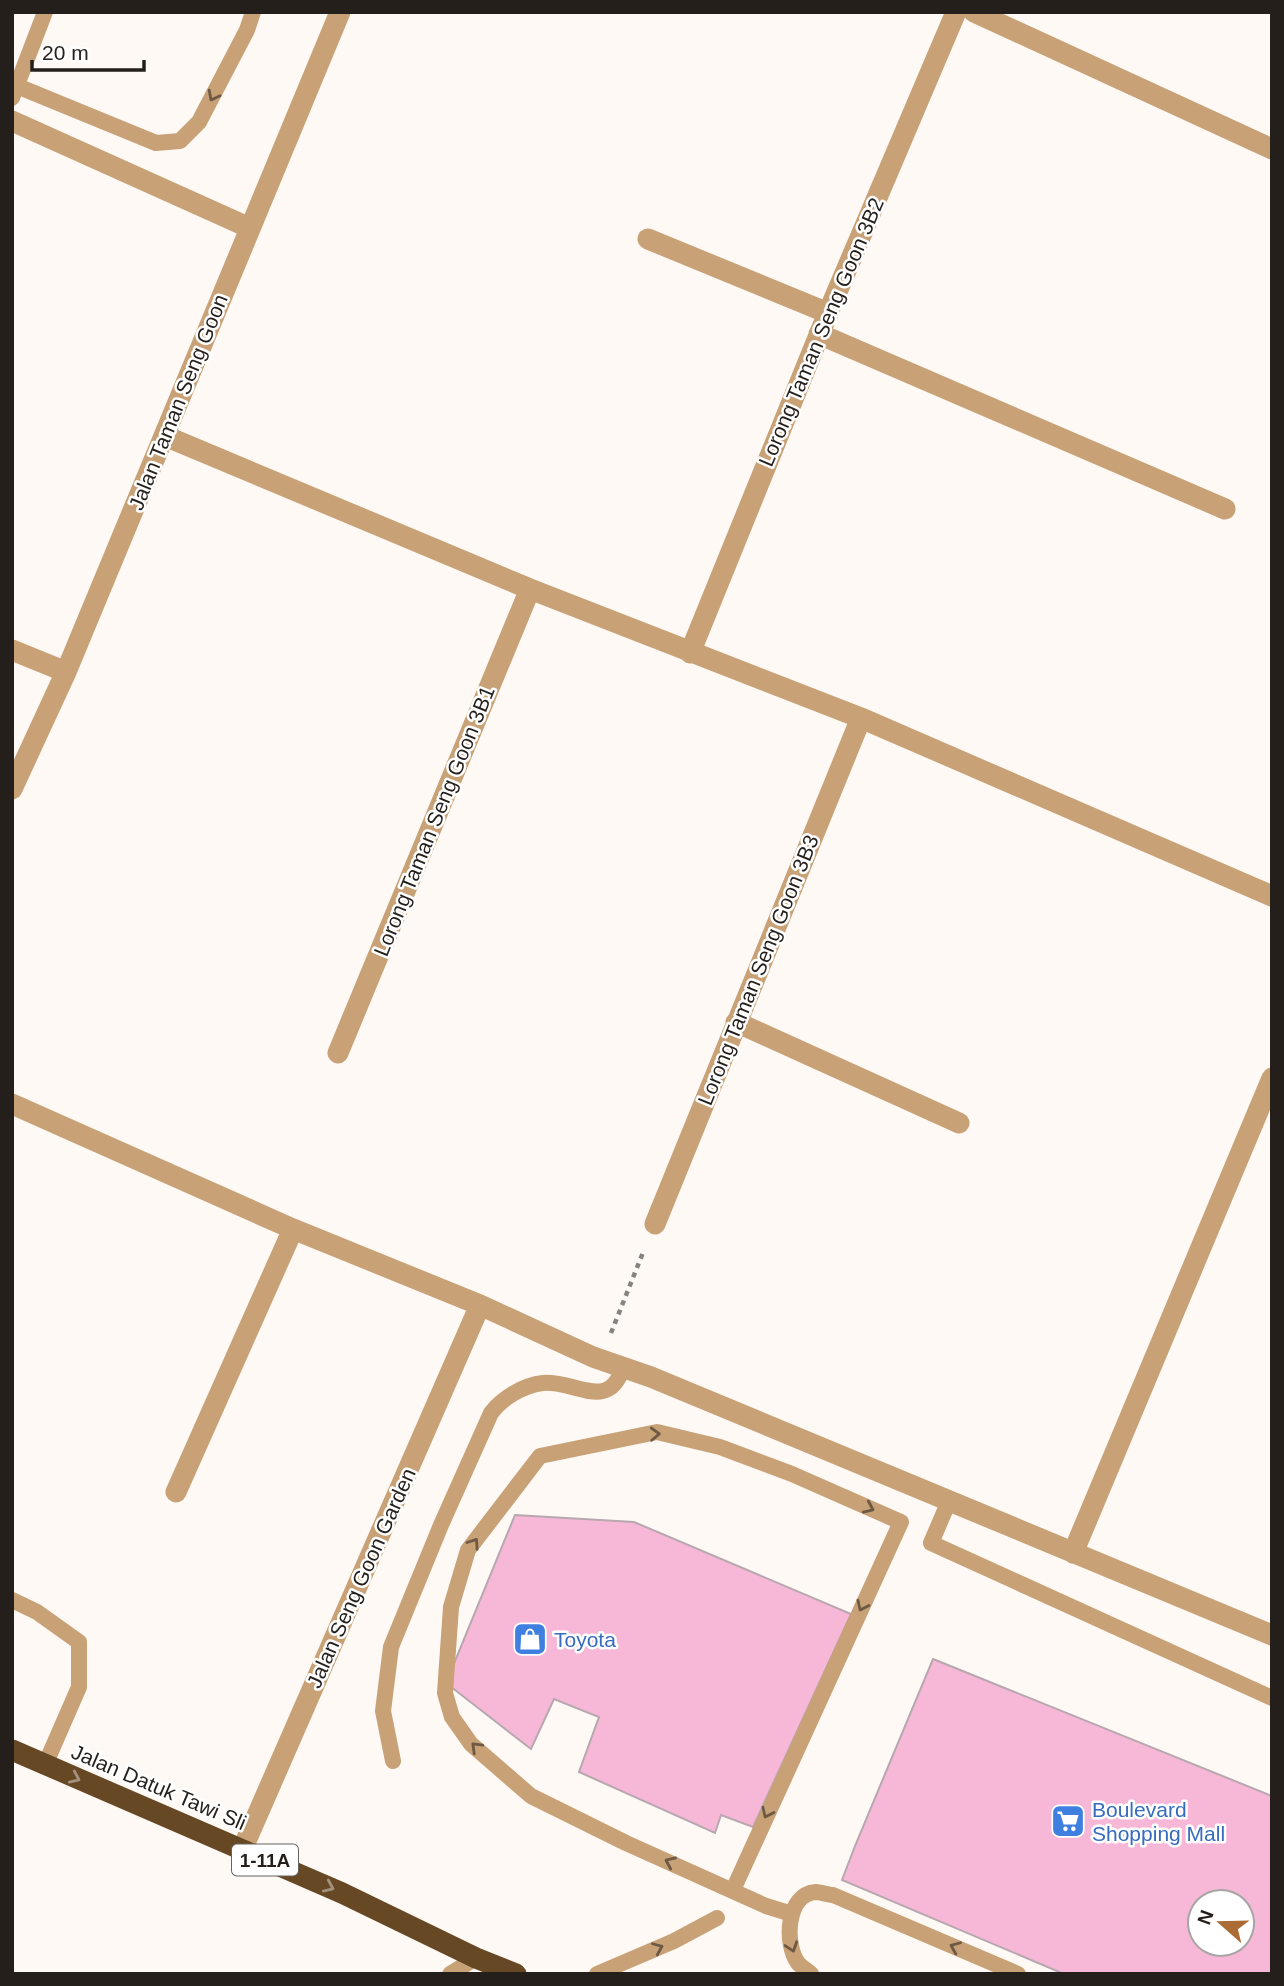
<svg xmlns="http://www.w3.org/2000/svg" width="1284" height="1986" viewBox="0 0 1284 1986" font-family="Helvetica,sans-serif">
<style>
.building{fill:#f7b8d8;stroke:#b7a7af;stroke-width:2;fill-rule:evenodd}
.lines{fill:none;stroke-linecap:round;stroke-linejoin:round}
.path{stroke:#87827e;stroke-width:4.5;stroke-dasharray:5 5;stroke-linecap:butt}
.lane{stroke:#c8a176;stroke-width:16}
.street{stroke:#c8a176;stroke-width:21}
.highway{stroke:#664824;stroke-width:21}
.oneway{stroke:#6e5a44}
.oneway2{stroke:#a3917c}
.labels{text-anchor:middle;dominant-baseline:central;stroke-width:5;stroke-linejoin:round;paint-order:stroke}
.shield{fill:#fff;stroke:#66625f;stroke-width:2}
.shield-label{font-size:19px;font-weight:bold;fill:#241f1b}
.street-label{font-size:21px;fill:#241f1b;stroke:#fff}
.shop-label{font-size:21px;fill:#366cbe;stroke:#fff;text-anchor:start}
</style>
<rect width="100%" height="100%" fill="#fef9f4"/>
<path class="building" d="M515,1515L634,1522L851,1614L753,1827L721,1815L715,1833L579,1772L599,1717L554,1699L531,1749L446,1683Z
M933,1659L1272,1796V1974H1064L842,1880L855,1846ZM1200,1902H1242V1944H1200Z"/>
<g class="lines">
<path class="path" d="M611,1333L644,1250"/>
<path class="lane" d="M17,86L156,143L180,141L199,122L247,30L253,12
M12,98L45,12
M949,1501L931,1543L1272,1698
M12,1600L37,1612L79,1642V1687L45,1765
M393,1761L383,1711L391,1647L441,1525L491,1413C502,1398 524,1385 543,1383C575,1380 609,1413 623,1367
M733,1890L901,1522L792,1474L720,1447L657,1432L540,1456L468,1550L451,1607L445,1693L452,1717L471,1744L531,1796L626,1843L766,1906L792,1914
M450,1974L476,1958
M597,1974L674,1941L717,1918
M811,1974C807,1970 801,1967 798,1963C784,1944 786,1894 816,1892C821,1892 828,1895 833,1895L1018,1974"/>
<path class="street" d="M974,12L1272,149
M12,121L250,228
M648,239L828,313
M819,334L1225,509
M165,436L530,589L861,718L1272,896
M12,650L66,672
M690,653L828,313L956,12
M12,789L66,672L340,12
M736,1022L959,1123
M338,1053L530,589
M12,1104L293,1229L480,1305L593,1357L651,1377L1272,1635
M655,1224L861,718
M176,1492L293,1229
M1073,1553L1272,1078
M242,1850L480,1305"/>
<path class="highway" d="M12,1750L342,1893L476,1958L516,1974"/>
</g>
<defs><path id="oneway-chevron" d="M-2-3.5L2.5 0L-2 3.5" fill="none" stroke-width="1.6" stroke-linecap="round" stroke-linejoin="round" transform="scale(1.75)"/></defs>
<g class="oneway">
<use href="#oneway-chevron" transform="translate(213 96) rotate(117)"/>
<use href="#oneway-chevron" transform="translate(655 1434) rotate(-2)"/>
<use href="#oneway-chevron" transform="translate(869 1508) rotate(24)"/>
<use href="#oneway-chevron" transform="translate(474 1543) rotate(-56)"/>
<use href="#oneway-chevron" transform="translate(862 1606) rotate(115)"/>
<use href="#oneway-chevron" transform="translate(476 1747) rotate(-136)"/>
<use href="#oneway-chevron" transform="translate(767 1813) rotate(115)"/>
<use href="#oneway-chevron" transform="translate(670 1862) rotate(-156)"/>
<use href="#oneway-chevron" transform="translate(792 1947) rotate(72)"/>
<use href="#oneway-chevron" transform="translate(955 1947) rotate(-157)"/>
<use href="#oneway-chevron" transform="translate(658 1948) rotate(-23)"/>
</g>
<g class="oneway2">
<use href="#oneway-chevron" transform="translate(75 1778) rotate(24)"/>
<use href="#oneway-chevron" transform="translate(329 1887) rotate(24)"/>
</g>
<defs>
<g id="shop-square" transform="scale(1.75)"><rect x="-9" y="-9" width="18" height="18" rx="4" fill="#3f7fe0" stroke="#fff"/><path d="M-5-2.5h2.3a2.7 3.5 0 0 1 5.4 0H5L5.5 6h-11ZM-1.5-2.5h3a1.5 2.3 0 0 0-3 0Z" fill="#fff"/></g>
<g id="supermarket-square" transform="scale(1.75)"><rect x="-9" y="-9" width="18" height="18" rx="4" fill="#3f7fe0" stroke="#fff"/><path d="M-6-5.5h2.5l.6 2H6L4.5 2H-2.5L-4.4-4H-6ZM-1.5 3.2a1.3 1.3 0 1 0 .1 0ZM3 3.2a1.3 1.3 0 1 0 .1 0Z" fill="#fff"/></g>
</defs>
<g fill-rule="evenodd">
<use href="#shop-square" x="530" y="1639"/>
<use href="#supermarket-square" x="1068" y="1821"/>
</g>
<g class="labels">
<rect class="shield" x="232" y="1844.5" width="66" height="31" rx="5"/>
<g class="shield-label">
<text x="265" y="1860">1-11A</text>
</g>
<g class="street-label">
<text transform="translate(821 332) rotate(-67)">Lorong Taman Seng Goon 3B2</text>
<text transform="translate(178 402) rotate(-68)">Jalan Taman Seng Goon</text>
<text transform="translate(434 821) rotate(-68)">Lorong Taman Seng Goon 3B1</text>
<text transform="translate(758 970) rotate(-68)">Lorong Taman Seng Goon 3B3</text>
<text transform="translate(361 1578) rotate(-66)">Jalan Seng Goon Garden</text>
<text transform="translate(159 1787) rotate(23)">Jalan Datuk Tawi Sli</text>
</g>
<g class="shop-label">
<text x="554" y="1639">Toyota</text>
<text x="1092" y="1809">Boulevard<tspan x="1092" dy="24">Shopping Mall</tspan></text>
</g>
</g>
<rect width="1284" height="1986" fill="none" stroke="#241f1b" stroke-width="28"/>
<g transform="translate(1221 1923) rotate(290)"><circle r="33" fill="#ffffff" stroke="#a7a5a4" stroke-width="2"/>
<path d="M0-5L12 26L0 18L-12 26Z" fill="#ab6b34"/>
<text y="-10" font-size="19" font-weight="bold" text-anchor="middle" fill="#241f1b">N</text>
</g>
<path d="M32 60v10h112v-10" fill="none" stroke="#241f1b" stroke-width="3.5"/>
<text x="42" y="60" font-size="21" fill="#241f1b" stroke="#ffffff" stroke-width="5" paint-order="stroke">20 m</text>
</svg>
